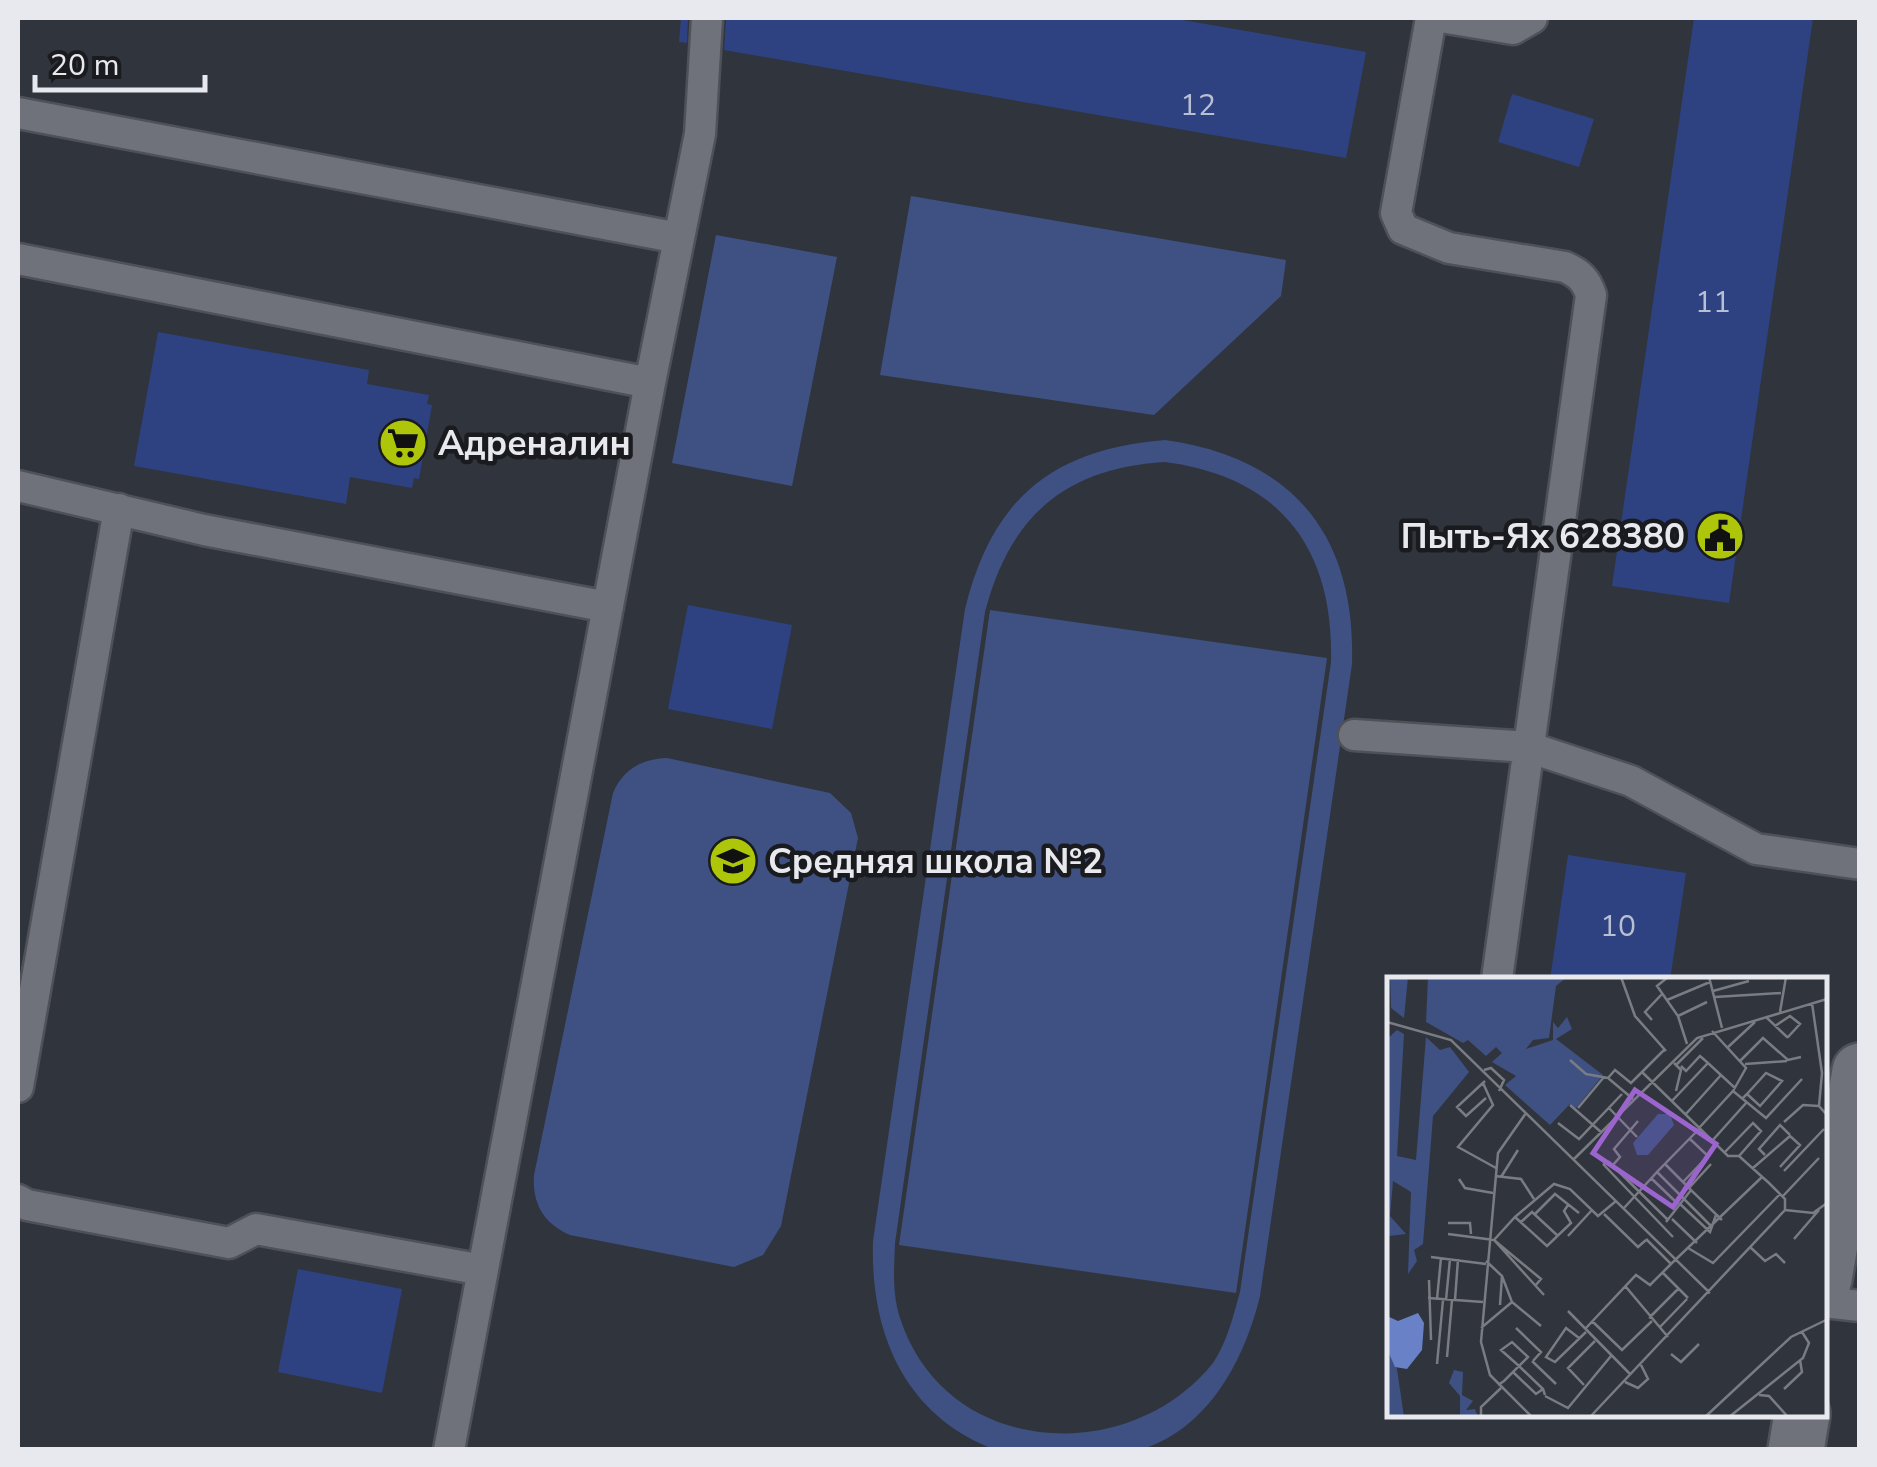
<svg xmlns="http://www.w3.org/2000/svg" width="1877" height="1467" viewBox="0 0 1877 1467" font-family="'Nunito Sans',sans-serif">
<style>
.green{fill:#3f5183;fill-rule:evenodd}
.building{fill:#2e4282}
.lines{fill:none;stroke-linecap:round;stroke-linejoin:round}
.lane-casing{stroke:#4e5157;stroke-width:35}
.secondary-casing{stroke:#4e5157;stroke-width:60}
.lane{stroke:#6f727b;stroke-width:30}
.secondary{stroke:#6f727b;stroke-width:55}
.labels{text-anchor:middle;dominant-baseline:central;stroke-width:9;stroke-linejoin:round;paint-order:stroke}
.number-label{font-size:30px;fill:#b9bfd3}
.poi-label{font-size:35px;font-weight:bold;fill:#e7e9ee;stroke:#1a1b1f;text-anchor:start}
.inset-road{fill:none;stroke:#797c83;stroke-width:2.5}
.view{fill:#9b65cd;fill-opacity:0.15;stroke:#9b65cd;stroke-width:5}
.inset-edge{fill:none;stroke:#e7e9ee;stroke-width:5}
</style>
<rect width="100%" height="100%" fill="#30343c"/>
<path class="green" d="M911,196L1286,260L1281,296L1154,415L880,375Z
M716,235L837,257L792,486L672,463Z
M1165,440C1293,458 1356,535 1352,664L1260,1296C1245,1358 1210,1427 1143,1449C1132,1452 1116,1449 1104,1449C1068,1449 1032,1449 996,1450C904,1416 870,1332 873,1241L965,609C992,498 1053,449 1165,440ZM1165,462C1280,477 1334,548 1331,662L1240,1292C1233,1317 1227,1342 1213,1363C1130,1467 946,1459 900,1318C892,1293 894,1268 895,1243L985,612C1010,516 1065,468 1165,462Z
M990,610L1327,658L1236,1293L899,1245Z
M667,758L830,793L851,813L858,838L781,1226L763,1255L734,1267L570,1235C544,1224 532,1204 534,1175L613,793C623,769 642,759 667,758Z"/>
<path class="building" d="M681,18H688L687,43L679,42Z
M726,18H1171L1366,52L1346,158L724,50Z
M1694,18H1813L1729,603L1612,586Z
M1512,94L1594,119L1579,167L1498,142Z
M158,332L369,370L367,384L429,395L427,404L432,405L419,479L414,478L412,488L350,477L346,504L134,466Z
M688,605L792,625L772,729L668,709Z
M1568,855L1686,873L1670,980H1550Z
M298,1269L402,1289L382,1393L278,1372Z"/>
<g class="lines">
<g class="lane-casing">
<path id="lane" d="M1431,18L1396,213L1403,229L1449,248L1565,267C1580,274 1586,280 1591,295L1497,979
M1447,18L1513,29L1532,18
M18,113L679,238
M18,259L650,383L449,1450
M650,383L700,134L707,18
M18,486L204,530L608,607
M1354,735L1528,747L1631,781L1756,849L1860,864
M18,1087L119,509
M18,1200L27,1205L229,1243L256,1229L483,1270
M1824,1302L1860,1306"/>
</g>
<g class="secondary-casing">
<path id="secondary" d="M1824,1279L1860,1071
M1796,1450L1802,1414"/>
</g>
<use href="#lane" class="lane"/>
<use href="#secondary" class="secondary"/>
</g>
<defs>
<g id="supermarket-disc" transform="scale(2.5)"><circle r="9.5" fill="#aec60a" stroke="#1a1b1f"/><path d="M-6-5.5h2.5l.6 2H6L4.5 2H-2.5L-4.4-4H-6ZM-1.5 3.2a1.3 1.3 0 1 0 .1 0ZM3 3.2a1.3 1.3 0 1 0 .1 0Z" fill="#111"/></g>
<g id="civic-disc" transform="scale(2.5)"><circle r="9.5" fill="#aec60a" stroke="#1a1b1f"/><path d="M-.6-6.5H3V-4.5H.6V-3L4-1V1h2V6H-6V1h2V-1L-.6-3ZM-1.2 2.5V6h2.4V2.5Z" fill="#111"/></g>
<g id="school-disc" transform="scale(2.5)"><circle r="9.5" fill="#aec60a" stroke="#1a1b1f"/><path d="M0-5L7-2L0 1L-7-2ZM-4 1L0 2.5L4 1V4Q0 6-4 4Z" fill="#111"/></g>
</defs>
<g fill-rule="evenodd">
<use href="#supermarket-disc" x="403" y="443"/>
<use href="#civic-disc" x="1720" y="536"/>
<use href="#school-disc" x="733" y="861"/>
</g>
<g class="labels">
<g class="number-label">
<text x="1198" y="105">12</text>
<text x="1713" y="302">11</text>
<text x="1618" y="926">10</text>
</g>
<g class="poi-label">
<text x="438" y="443">Адреналин</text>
<text x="1685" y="536" text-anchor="end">Пыть-Ях 628380</text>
<text x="768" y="861">Средняя школа №2</text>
</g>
</g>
<g transform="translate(1387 977)">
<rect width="440" height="440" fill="#30343c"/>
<path d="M3,0H21L17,41L4,31ZM41,0H180L169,9L162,61L146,63L139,72L166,63V45L171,51L180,40L185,52L169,62L216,98L189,131L183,127L163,148L118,108L129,99L105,85L115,76L109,70L99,79L81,63L76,66L39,45ZM10,53L17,57L10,179L29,183L39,60L53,73L63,70L82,95L46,139L36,267L27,273L30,284L21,297L24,215L6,204L3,239L19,257L2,259L0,289V62ZM271,137H283L287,148L261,178H250L246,166ZM0,372L10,392L17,440H0ZM67,393L76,395L75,418L86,424L79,433L88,432L91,440H73V419L62,406Z" fill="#3f5183"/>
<path d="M31,336L37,346L35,373L20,392L8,390L0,372V339L11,344Z" fill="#6881c7"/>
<path class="inset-road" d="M234,0L248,39L279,74M281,0L270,9L291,39L300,67M322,0L335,51M326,14L362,4M328,20L394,16M280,23L323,5M425,26L435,96L432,129L440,138M393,35L399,0M291,39L320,25M379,39L380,41L400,60H401L413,47L403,39L388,49M265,43L258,35L275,17M0,45L64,63L323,316M325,54L359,91L346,114M340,71L368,45M183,83L199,97L221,101L228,93L244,106L277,73M353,84L376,61L401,83L414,80M287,86L294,93L289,114M358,87L400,84M289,88L316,61M294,89L299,94L313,79L321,86M97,93L104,91L117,103L112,114M255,95L341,179H352L382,206L398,222V233M221,101L246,122M98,104L70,130L79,139L99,121M96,106L106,128L71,170L109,191M355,122L360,117L379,96L395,104L373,129L360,117M284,125L321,86L348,111M183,128L214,155M191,131L217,100M222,131L250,160M139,136L111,176L94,365L103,398L145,440M298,138L334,98M397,145L416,128L432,129M171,146L192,162L235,117M312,151L346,114L379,141L415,102M312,152L270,195L324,249M325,164L359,126M337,176L366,146L374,154L352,179M378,178L372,172L393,148L403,158M187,182L310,61L440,22M216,187L286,260M216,187L222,185L281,243M278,187L304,213M226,188L233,180L227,172L251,144M366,191L403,159L413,168L393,190M397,194L437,152M108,199L134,202L147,222M114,200L131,173M264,201L291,227M72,202L78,211L106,216M296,205L321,179L303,162M302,211L324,187M396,219L432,181M292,226L323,255L329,238M237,231L270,195M398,233L426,236L440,226M148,237L168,217L192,236M217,237L251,270L259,263M128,240L160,269L184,246L177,234L181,228M285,242L310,266M134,245L145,235L171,259M279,245L304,213L335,243M61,246H83L84,257M61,257L107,263L157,318M181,259L205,233M259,262L284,287L375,200M407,262L432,233M363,270L378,284L389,277L398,286M301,271L326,286L393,217M44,280L99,287M99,284L115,299L113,328M276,296L301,321M42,303L44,363M148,309L154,302L107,263L128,240L167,207L183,212L211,239L229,224M239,310L281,360M41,321L96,325M50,322L54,281M59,323L63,282M68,323L71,282M125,325L154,349M181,334L244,398M262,341L292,311M205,344L235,373L265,344M94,351L125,325L115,299M129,351L154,375L146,384M199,351L249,298L263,308L284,287M272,351L300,322M192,361L179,351L159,380L168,385L199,355M284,377L294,385L312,367M60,380L65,323M145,384L169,407M50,387L56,323M126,395L149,417L156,412M238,405L251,411L261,402L254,388M111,408L117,404L141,380L125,365L114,373L132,389L156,412L158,418M197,408L181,391L208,364M397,412L415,395L413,383M372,418L382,419L401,440M158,419L181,431L224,379M94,440V430L114,411M203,440L398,233M318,440L404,360L439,343M342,440L416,381L422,366L415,355"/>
<path class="view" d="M248,113L329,167L286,230L206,176Z"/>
<rect width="440" height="440" class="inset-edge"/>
</g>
<rect width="1877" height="1467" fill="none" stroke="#e7e9ee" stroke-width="40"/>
<path d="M35 75v15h170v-15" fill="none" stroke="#e7e9ee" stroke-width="5"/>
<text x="50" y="75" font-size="30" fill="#e7e9ee" stroke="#1a1b1f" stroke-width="8" paint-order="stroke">20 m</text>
</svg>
